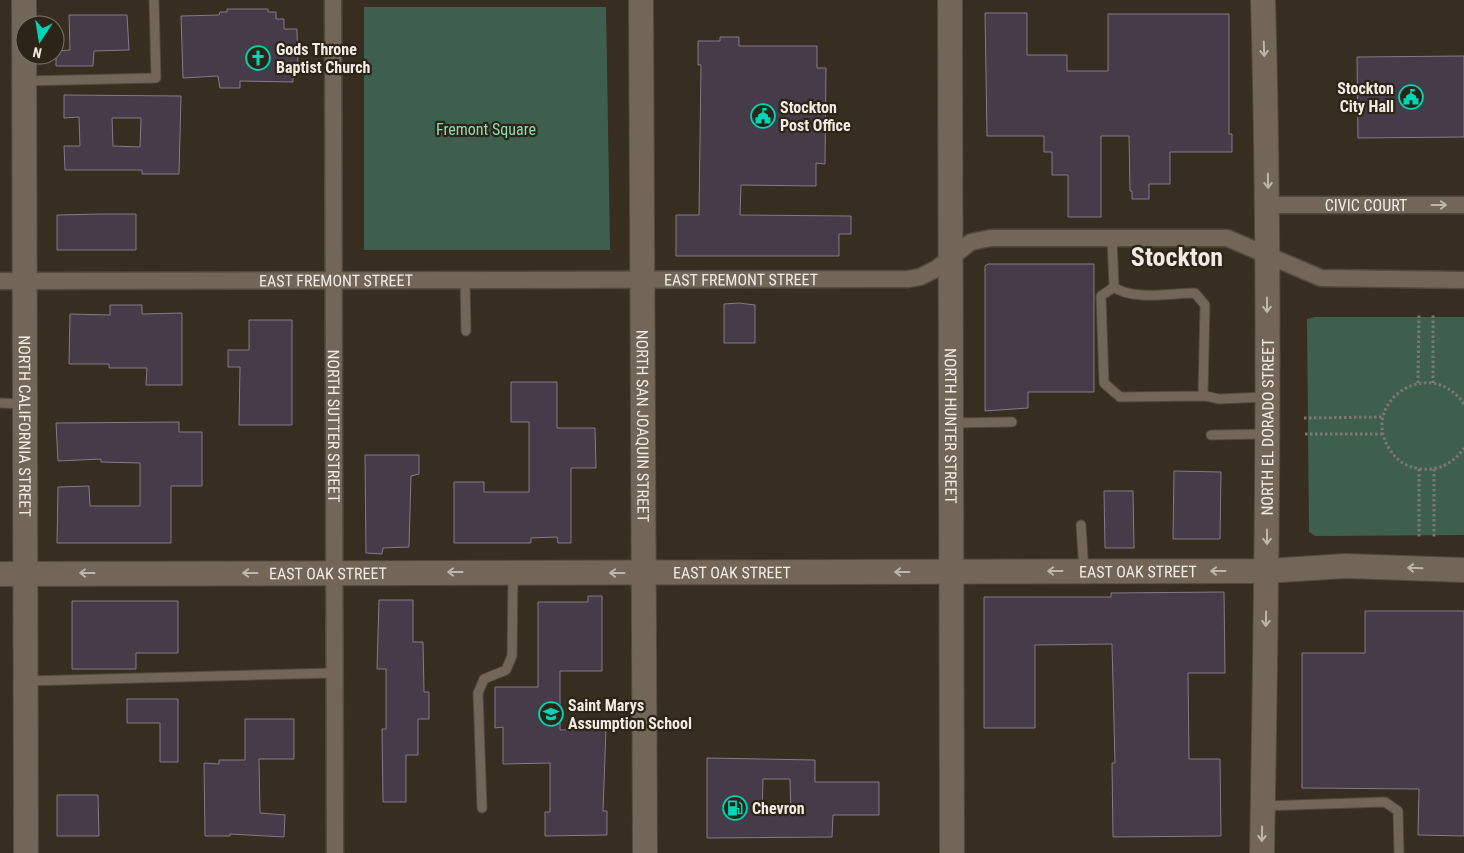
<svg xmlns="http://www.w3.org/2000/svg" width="1464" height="853" viewBox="0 0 1464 853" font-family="'Roboto Condensed',sans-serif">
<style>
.green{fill:#3e5f4e}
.building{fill:#463c49;stroke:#847988;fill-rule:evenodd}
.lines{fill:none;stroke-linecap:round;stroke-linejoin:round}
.lane-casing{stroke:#52493e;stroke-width:11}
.street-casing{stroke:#52493e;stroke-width:19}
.secondary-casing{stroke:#52493e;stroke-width:26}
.path{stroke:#7f776c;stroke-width:3;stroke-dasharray:2.5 2.5;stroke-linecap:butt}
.lane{stroke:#716658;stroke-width:9}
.street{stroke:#716658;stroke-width:16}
.secondary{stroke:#716658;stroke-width:24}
.oneway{stroke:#beb6ab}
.labels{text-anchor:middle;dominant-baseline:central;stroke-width:4.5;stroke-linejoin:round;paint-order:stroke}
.poi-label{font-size:16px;font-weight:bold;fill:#f2ebe3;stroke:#2d2418;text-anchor:start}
.park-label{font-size:16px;fill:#8bddb2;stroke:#2d2418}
.street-label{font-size:16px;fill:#f2ebe3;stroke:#2d2418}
.town-label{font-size:26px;font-weight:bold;fill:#f2ebe3;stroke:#2d2418}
</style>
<rect width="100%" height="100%" fill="#372e21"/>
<path class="green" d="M364,7H606L610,250H364Z
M1315,317H1464V535L1315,536L1309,532L1307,319Z"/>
<path class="building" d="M227,9H268V12H276V19H284V29H297L298,73H293V82L240,81V88H220L218,76L183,78L181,16L219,15L220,12H227Z
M985,13H1027V55H1067V71H1108V14H1229V134H1232V152H1170V184H1149V199H1132V191H1130L1129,136H1101V217H1068V175H1052V152H1044V136H987Z
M69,15H127L129,50L94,51L93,66H56V51L70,50Z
M720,37H739V46H817V68H826L825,164L816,163V186L741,185L740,215L851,216V234H839V256H676V215H699L701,65H698V41H720Z
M1464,56V137L1358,138L1357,57Z
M64,95L181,96L179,174H142V170H65L64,146H80L79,117L64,118ZM112,118H141L140,147L113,146Z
M101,214H136V250H57V215Z
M988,264H1094V392H1028V408L985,411V266Z
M739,303L755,305V343H724V304Z
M110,305H142V314L182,313V385H146L147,368H109V364H69L70,314L110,315Z
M249,320H292V425H239L240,367H228V350H249Z
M511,382H557V428H595L596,468H571V543H558L557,537L531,538V543H454V482H484V492H529V422H511Z
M179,422V432H202V486H171V543H57L58,487L89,486L90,506H140V463L101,462V459L58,461L56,423Z
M365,455H419V474L411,476L409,547L383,548L382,554L366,553Z
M1174,471L1221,472L1220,539H1173Z
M1104,491H1133L1134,548H1105Z
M1224,592L1225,673H1188L1189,759H1220L1221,836L1113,837L1112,763H1115L1112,644L1035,645V728H984V597H1111V593Z
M588,596H602V671H560V730L606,729L603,811H607V835L545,836V812H550V763L503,764V727L495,728V687H538V602H588Z
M379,600H413V642H423L424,692H429V719H418V755H406V802H383L382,729H386V669H377Z
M72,601H178V653H136V669H72Z
M1365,611H1464V836L1418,835L1419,789L1302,788V653H1365Z
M127,699H178V762H160V723H127Z
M245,719H294V759H259L260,813L285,815L284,837L230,834V836H205L204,763L219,764V760H245Z
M707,758L815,760V782H879V815H833L832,837L707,838ZM763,779H790L791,815L762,814Z
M57,795H98L99,836H57Z"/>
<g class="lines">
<g class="lane-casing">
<path id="lane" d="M25,81L156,78L154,0
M1112,238L1114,287C1132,301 1173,293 1195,293L1205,305L1203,392L1206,396L1219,399L1265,397
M465,281L466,331
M1114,287L1101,296L1104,383L1120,397L1206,396
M0,403L25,404
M951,423L1012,422
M1211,435L1267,434
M1081,525L1084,571
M26,681L333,673
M1263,806L1385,802L1398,811L1399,853
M482,808L478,693L484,679L506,670L512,656L513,573"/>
</g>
<g class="street-casing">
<g id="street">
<path id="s1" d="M333,0L335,853"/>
<path id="s2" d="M1268,205H1464"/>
<path id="s3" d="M0,281L908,279L920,277L936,269L971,242L991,238H1227L1321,278L1464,280"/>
</g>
</g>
<g class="secondary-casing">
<g id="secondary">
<path id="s4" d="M24,0L26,853"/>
<path id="s5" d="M641,0L645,853"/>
<path id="s6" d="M950,0L952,853"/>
<path id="s7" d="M0,574L1267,571L1345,566L1464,570"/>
<path id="s8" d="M1262,853C1267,569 1271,284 1263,0"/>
</g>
</g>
<path class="path" d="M1418,383L1419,315
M1433,383V315
M1464,404C1430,354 1358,402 1390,450C1397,461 1408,468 1422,469C1439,471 1455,462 1464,448
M1304,418L1383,417
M1305,434H1383
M1419,469V538
M1434,469V538"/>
<use href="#lane" class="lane"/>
<use href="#street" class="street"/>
<use href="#secondary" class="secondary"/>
</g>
<defs><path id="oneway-shaft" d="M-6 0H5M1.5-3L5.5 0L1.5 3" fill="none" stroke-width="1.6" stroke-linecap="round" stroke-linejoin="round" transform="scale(1.25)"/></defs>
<g class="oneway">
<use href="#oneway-shaft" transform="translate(1264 49) rotate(88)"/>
<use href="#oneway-shaft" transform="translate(1268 181) rotate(89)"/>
<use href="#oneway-shaft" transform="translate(1439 205)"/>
<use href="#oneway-shaft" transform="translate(1267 305) rotate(90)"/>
<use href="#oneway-shaft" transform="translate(1267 537) rotate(90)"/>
<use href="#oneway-shaft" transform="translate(1415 568) rotate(-178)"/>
<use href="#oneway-shaft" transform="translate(1055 571) rotate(180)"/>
<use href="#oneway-shaft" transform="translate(1218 571) rotate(180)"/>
<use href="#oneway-shaft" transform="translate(455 572) rotate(-180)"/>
<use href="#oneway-shaft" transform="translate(902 572) rotate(180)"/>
<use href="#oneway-shaft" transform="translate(87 573) rotate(180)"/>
<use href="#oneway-shaft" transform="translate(250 573) rotate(180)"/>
<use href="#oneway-shaft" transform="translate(617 573) rotate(-180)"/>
<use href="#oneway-shaft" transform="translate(1266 619) rotate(91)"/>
<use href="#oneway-shaft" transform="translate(1262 834) rotate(91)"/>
</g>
<defs>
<g id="church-ring" transform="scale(1.25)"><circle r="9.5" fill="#2d2418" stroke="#00d5b7" stroke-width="1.5"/><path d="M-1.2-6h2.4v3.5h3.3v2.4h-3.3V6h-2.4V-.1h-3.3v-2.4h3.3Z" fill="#00d5b7"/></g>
<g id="civic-ring" transform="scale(1.25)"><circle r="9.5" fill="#2d2418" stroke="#00d5b7" stroke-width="1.5"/><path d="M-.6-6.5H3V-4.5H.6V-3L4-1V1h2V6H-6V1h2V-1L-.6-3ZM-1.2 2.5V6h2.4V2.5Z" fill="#00d5b7"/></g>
<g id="school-ring" transform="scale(1.25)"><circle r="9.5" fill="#2d2418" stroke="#00d5b7" stroke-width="1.5"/><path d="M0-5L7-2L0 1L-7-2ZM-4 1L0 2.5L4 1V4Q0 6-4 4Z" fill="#00d5b7"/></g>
<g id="fuel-ring" transform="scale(1.25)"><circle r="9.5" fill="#2d2418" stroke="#00d5b7" stroke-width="1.5"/><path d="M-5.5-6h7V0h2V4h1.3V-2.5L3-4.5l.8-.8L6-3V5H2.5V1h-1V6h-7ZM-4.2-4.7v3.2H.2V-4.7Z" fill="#00d5b7"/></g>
</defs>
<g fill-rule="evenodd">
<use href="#church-ring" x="258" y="58"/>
<use href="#civic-ring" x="1411" y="97"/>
<use href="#civic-ring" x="763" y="116"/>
<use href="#school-ring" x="551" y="714"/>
<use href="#fuel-ring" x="735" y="808"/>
</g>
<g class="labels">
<g class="poi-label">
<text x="276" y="49">Gods Throne<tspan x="276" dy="18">Baptist Church</tspan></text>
<text x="1394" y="88" text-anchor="end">Stockton<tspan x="1394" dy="18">City Hall</tspan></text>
<text x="780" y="107">Stockton<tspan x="780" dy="18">Post Office</tspan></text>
<text x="568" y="705">Saint Marys<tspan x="568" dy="18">Assumption School</tspan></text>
<text x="752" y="808">Chevron</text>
</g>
<g class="park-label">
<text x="486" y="129">Fremont Square</text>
</g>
<g class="street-label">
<text stroke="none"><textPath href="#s2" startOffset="98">CIVIC COURT</textPath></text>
<text stroke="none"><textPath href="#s3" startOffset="741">EAST FREMONT STREET</textPath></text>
<text stroke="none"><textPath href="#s3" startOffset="336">EAST FREMONT STREET</textPath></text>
<text stroke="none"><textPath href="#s4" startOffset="426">NORTH CALIFORNIA STREET</textPath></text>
<text stroke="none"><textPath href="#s6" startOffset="426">NORTH HUNTER STREET</textPath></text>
<text stroke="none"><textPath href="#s8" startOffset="426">NORTH EL DORADO STREET</textPath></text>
<text stroke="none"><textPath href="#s1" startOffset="426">NORTH SUTTER STREET</textPath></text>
<text stroke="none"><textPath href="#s5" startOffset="426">NORTH SAN JOAQUIN STREET</textPath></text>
<text stroke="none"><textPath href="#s7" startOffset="1138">EAST OAK STREET</textPath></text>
<text stroke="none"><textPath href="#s7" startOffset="328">EAST OAK STREET</textPath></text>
<text stroke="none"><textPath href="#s7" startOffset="732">EAST OAK STREET</textPath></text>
</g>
<g class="town-label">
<text x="1177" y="257">Stockton</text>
</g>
</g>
<g transform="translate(40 40) rotate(192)"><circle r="24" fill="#2d2418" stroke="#7c7469"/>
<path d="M0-4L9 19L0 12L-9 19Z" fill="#00d5b7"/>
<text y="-8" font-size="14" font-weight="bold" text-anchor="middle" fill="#f2ebe3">N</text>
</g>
</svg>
